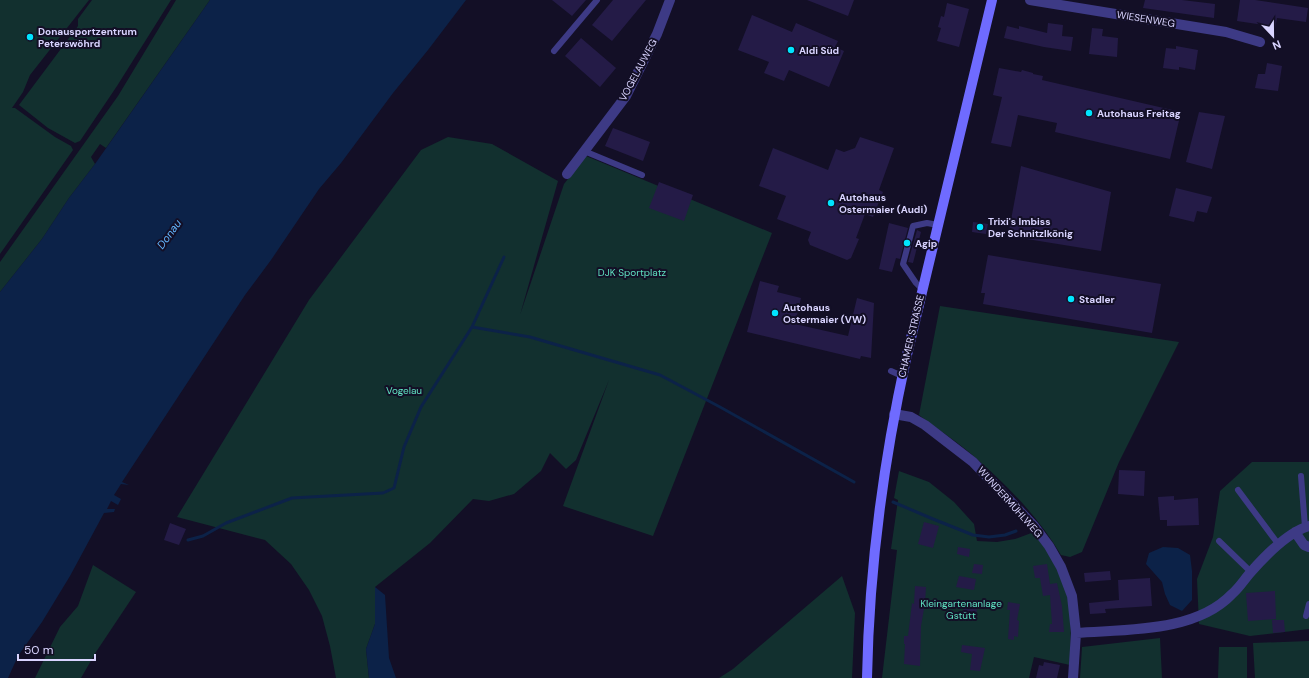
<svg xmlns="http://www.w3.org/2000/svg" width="1309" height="678" viewBox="0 0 1309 678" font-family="'DM Sans',sans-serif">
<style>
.green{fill:#12302f}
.water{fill:#0c2248}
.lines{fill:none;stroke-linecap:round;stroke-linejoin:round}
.stream{stroke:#0c2248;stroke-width:3}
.building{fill:#241b47}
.lane{stroke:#3d3a85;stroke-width:6}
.street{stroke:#3d3a85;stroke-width:10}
.secondary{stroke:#6f6bff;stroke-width:10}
.poi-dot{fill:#00e5ff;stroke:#130f26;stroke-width:1.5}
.labels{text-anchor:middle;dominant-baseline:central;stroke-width:4;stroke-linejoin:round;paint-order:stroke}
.street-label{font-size:10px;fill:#d9d4ff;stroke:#130f26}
.poi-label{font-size:10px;font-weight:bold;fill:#d9d4ff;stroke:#130f26;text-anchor:start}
.park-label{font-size:10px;fill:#5fe0c0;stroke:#130f26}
.water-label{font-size:11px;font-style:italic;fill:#62b6ff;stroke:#130f26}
</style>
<rect width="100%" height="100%" fill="#130f26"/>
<path class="green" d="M0,0H89L30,75L23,92L12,108H15L55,137L71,146L73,150L0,254Z
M92,0H171L117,86L80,141L75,143L48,128L19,105L78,26V19Z
M176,0H210L106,148L100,144L91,157L95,164L69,198L42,239L0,292V262L118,96Z
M448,137L492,144L558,181L520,315L564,184L586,156L772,233L653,536L563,506L609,380L576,460L566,469L550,453L541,471L514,494L489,501L473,499L430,543L375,587V624L366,649L369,678H336L330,646L322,616L309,590L291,564L265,540L177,517L309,300L421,150Z
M940,306L1179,342L1119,462L1082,552L1070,557L1061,555C1039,518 1010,488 978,460C960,443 938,430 919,415Z
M1252,462H1309V629L1250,636L1199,624L1197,579L1213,537L1220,491Z
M899,471L929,482L954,502L974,524L977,541L997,542L1015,539L1034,532C1044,546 1055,560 1061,577C1073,604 1071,636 1070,665L1034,657L1029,678H882L897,550L891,549L898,500L894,498Z
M93,565L136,592L96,652L81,678H35L60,627L78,606Z
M842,576L855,613L852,678H719L733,669Z
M1160,638L1162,678H1080L1082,647Z
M1309,641V678H1255L1253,643Z
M1219,647H1247V678H1218Z"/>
<path class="water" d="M210,0H466L428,50L393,93L341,163L319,189L271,260L245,295L122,482L129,485L121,484L114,495L121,499L118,505L111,501L107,509H115L114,512L104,513L70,576L42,622L18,656L8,678H0V292L42,239L69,198L95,164Z
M1163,547L1178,548L1190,555L1192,571V600L1182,611L1170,605L1165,594L1162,582L1146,564L1149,553Z
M375,587L385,595L389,658L396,678H369L366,649L375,624Z"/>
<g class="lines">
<path class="stream" d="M472,327L530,337L660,375L720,407L854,482
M893,502L933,519L973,535L989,537L1005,535L1016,531
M188,540L203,536L226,523L292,498L383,493L394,488L404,447L421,407L472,327L504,257"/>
</g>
<path class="building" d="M552,0H586L572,16Z
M613,0H646L612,41L592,25Z
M807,0H854L848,16Z
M1145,0H1182L1215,4L1214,18L1143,8Z
M1240,0H1255L1308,8L1306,22L1277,18L1275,29L1264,28V25L1237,21Z
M947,3L969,9L959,47L937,41L941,28L938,27L941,16L944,17Z
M752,15L792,32L796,23L838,41L835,47L844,51L829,87L789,70L784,81L764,73L769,62L738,50Z
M1048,23L1063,25L1062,36L1073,37L1071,51L1044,47L1004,38L1007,26L1019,29V26L1047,33Z
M1092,28L1103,29L1102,36L1118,38L1117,57L1089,54Z
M581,38L616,68L600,87L565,56Z
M1176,46L1198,50L1195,70L1179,67V70L1163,68L1166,48L1176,49Z
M1267,63L1282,66L1278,91L1255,88L1258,74H1265Z
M999,68L1021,72L1022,70L1033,73V74L1043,76L1042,80L1181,112L1170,159L1055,132L1057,123L1018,115L1011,147L991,143L1002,97L993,95Z
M1199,112L1225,116L1212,169L1186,162Z
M613,128L650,142L643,161L605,146Z
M860,137L894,148L879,190L883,192L873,217L865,214L856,238L859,239L851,258L847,260L810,245L808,240L811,232L777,219L786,196L759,186L773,148L828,170L836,149L844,152L855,148Z
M1021,166L1111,192L1101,251L1008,236Z
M659,182L693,195L684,221L649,208Z
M1176,188L1212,197L1207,213L1197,211L1194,222L1169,216Z
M973,222L988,224L986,234L972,232Z
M889,223L908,228L900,259L896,258L892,272L879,269Z
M917,230L921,232L913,263L908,262Z
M988,255L1161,284L1152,333L983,304L985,293H981Z
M760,281L779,286L777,292L801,298L795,324L848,336L857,298L874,303L871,358L861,356L860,359L747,332Z
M1119,470L1145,471L1144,496L1118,494Z
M1174,496V500L1198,498L1199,525L1167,526V520H1160L1158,497Z
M924,522L939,526L933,548L918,544Z
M170,523L186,529L179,545L164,540Z
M958,547L970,549L969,557L957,554Z
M974,564L983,565L982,574L972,573Z
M1047,564L1050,584L1057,583L1062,606L1064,632H1049L1050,624H1052L1050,595L1043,596L1040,578H1035L1033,566Z
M1110,571L1111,580L1085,582L1084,573Z
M959,576L976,579L974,590L956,587Z
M1150,578L1152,606L1105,609L1106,613L1090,614L1089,603L1119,600L1118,580Z
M915,586L926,587L925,603L921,626L920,666L904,664L905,644H904V636H908L912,603L914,604Z
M1275,591L1276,619L1248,621L1246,593Z
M1008,602L1020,604L1017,620L1019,621L1018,637L1014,636V640L1008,639L1010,610H1007Z
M964,606L977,608L976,619L962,617Z
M1272,620H1284L1285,632L1273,633Z
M962,645L985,648L980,671L970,670L972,654L961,652Z
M1044,662L1060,665L1057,678H1036L1039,665L1043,666Z"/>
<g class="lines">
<path class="lane" d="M554,51L597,0
M584,151L642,175
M922,289L916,283L903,264L913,226L927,223L938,225
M891,371L902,376
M1301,476L1305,527
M1238,490L1279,545
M1219,541L1251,572
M1306,616L1309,604"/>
<path class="street" d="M1030,0L1226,32L1260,42
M567,174L626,96L657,34L670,0
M894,414L911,417L925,425L973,462L1034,526L1049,546L1061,567L1072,596L1076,633L1073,678
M1295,532L1304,545L1309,547
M1076,633C1125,629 1195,633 1232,594C1239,588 1244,580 1250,573C1264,557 1288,532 1309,526"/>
<path class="secondary" d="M867,678C869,571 883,464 906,359L992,0"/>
</g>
<g class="poi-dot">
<circle cx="30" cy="37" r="4"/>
<circle cx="791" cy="50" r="4"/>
<circle cx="1089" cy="113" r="4"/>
<circle cx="831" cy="203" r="4"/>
<circle cx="980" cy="227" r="4"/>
<circle cx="907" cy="243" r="4"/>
<circle cx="1071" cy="299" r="4"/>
<circle cx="775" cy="313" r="4"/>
</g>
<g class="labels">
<g class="street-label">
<text transform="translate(1146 19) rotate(9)">WIESENWEG</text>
<text transform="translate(638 70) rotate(-62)">VOGELAUWEG</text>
<text transform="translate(911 336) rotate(-77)">CHAMER STRASSE</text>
<text transform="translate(1010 502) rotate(48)">WUNDERMÜHLWEG</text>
</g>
<g class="poi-label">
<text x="38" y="31">Donausportzentrum<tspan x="38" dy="12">Peterswöhrd</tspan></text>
<text x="799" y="50">Aldi Süd</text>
<text x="1097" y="113">Autohaus Freitag</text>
<text x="839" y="197">Autohaus<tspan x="839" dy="12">Ostermaier (Audi)</tspan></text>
<text x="988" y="221">Trixi's Imbiss<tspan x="988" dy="12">Der Schnitzlkönig</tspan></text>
<text x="915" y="243">Agip</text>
<text x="1079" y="299">Stadler</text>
<text x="783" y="307">Autohaus<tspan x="783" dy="12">Ostermaier (VW)</tspan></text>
</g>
<g class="park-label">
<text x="632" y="272">DJK Sportplatz</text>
<text x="404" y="390">Vogelau</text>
<text x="961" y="603">Kleingartenanlage<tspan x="961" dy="12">Gstütt</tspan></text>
</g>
<g class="water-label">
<text transform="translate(169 234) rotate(-54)">Donau</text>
</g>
</g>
<g transform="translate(1273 36) rotate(158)" stroke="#130f26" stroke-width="3" paint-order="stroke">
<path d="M0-3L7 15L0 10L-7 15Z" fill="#d9d4ff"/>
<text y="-6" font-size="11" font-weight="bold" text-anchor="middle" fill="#d9d4ff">N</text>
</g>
<path d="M18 654v6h77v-6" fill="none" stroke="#d9d4ff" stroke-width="2"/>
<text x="24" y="654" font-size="12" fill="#d9d4ff" stroke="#130f26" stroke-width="3" paint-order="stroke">50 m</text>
</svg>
